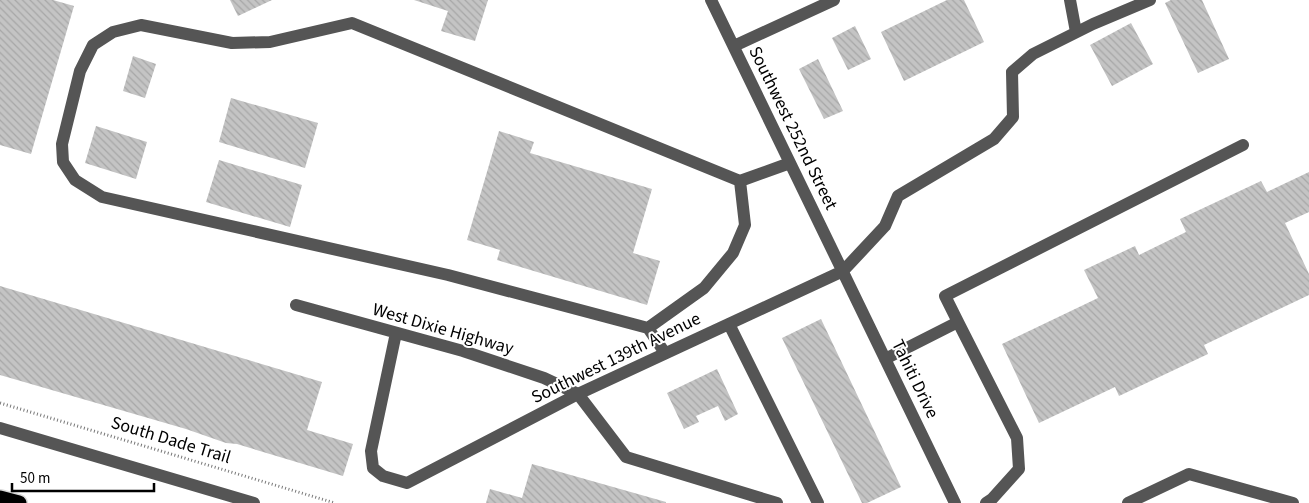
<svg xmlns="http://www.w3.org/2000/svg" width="1309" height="503" viewBox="0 0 1309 503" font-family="'Source Sans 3',sans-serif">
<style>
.building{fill:url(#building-back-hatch)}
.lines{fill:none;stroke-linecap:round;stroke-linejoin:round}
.highway-casing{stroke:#dbdbdb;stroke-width:18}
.path{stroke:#777;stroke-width:3;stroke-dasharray:1 2.5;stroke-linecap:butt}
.minor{stroke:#555;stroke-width:12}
.highway{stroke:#000;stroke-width:15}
.labels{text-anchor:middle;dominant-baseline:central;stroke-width:4;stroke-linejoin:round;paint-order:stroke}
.street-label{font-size:18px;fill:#000;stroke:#fff}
</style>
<defs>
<pattern id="building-back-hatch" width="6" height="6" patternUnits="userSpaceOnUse" patternTransform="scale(1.25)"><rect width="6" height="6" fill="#c4c4c4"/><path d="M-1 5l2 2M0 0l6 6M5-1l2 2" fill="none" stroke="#a7a7a7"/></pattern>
</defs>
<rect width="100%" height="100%" fill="#fff"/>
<path class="building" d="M0,0H53L74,6L31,154L0,145Z
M230,0H272L238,16Z
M414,0H488L475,41L441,31L448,11Z
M947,0H964L984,42L904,81L881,32Z
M1171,0H1202L1229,59L1198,73L1165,3Z
M1131,23L1153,64L1112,86L1090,45Z
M855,26L871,59L848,70L832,38Z
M133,56L156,64L145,98L123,91Z
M818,59L843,111L824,119L799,69Z
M231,98L318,123L305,168L219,142Z
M96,126L147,142L136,179L85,163Z
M499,131L534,142L530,153L652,189L633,253L660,261L647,305L497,260L500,250L467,240Z
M219,160L302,185L290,227L206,202Z
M1309,172V212L1285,223L1309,274V295L1204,345L1208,354L1119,396L1115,387L1039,423L1002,344L1098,298L1084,270L1135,246L1139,255L1186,232L1180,219L1261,181L1267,192Z
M0,286L322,382L307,430L353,444L343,476L237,444L226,443L186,429L0,375Z
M821,319L901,487L867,503H862L782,338Z
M717,369L738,414L725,421L718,406L696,416L699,422L684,429L667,393Z
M532,464L666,502V503H486L490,489L522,498Z"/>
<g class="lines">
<g class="highway-casing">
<path id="highway" d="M0,498L19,503"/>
</g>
<path class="path" d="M0,403L335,503"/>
<path class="minor" d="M711,0L955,503
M1070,0L1076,32
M734,46L834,0
M296,305L463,351L544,378L578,394L626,457L777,503
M958,322L1017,438L1019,469L992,499L986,503
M729,324L818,503
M648,328L704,288L733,253L745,225L740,181
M396,333L371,451L373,468L383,476L407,483L578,394L843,271L885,226L898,196L994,139L1013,117L1012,72L1033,54L1093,24L1150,0
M665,353L648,328L448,275L102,197L75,180L63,162L62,144L80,71L93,45L113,32L141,25L232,43L270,42L352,23L740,181L790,163
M885,359L958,322L945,296L1243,145
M0,428L254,503
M1128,503L1189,474L1293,503"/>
<use href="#highway" class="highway"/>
</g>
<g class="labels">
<g class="street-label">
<text transform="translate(793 128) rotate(64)">Southwest 252nd Street</text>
<text transform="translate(443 329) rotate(16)">West Dixie Highway</text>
<text transform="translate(616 358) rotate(-26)">Southwest 139th Avenue</text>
<text transform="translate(915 379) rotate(64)">Tahiti Drive</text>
<text transform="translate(171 440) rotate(17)">South Dade Trail</text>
</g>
</g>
<path d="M12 483v8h142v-8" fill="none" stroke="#000000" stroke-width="2.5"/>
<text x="20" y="483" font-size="15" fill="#000000" stroke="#ffffff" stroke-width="4" paint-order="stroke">50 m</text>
</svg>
